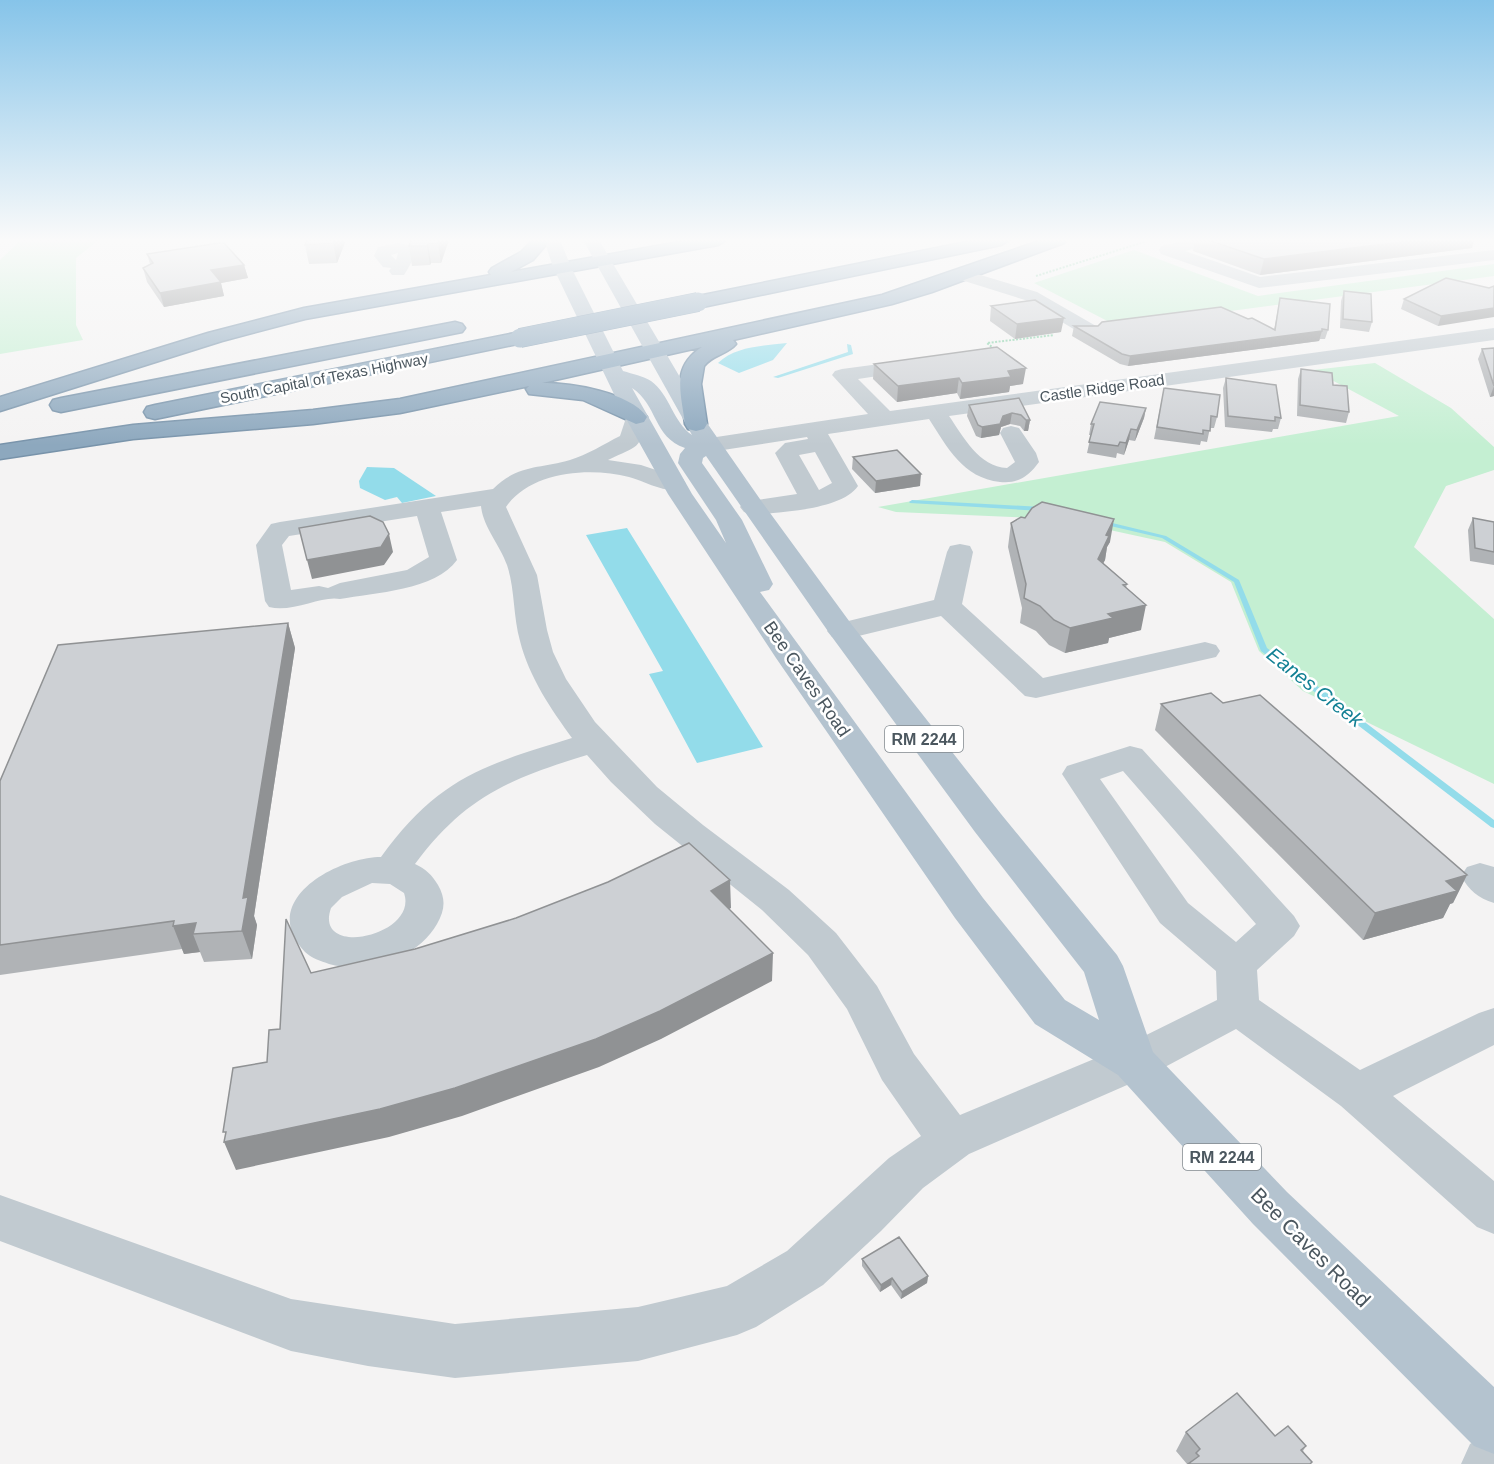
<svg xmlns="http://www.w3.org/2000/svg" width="1494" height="1464" viewBox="0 0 1494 1464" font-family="Arial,sans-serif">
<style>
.green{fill:#c4efd2}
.water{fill:#93dcea}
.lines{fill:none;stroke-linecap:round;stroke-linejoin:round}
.stream{fill:#93dcea;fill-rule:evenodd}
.highway-casing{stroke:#7893aa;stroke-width:3}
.path{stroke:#7dcca1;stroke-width:2;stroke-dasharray:2 1.5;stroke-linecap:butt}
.minor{fill:#c1cad0;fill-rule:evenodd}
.major{fill:#b4c3cf;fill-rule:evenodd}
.highway{fill:#8da8be;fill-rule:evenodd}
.highway-bridge-casing{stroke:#7893aa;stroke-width:20;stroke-linecap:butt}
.highway-bridge{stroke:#8da8be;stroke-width:19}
.wall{fill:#b0b3b6}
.shaded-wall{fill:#909294}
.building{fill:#cdd0d4;stroke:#909294;stroke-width:1.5}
.labels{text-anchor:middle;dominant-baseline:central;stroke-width:5;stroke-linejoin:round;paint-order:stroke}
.far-street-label{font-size:15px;fill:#4b575f;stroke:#fff}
.shield{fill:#fff;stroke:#81898f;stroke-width:1.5}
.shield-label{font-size:16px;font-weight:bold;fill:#4b575f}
.street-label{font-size:18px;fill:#4b575f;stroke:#fff}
.water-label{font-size:20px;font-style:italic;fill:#128094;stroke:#fff}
.near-street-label{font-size:21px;fill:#4b575f;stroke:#fff}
</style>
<rect width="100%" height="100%" fill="#f4f3f3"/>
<path class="green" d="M21,240H99L76,258V325L83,340L0,354V260Z
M1134,250L1258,296L1494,264V276L1117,326L1034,283Z
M1375,363L1451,408L1494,447V470L1446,486L1414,547L1494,619V784L1303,691L1259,651L1231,582L1165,542L1059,519L896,512L878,507L1399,416L1313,370Z"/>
<path class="water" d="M787,343L773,360L739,373L718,363C736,346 763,346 787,343Z
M367,467L394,468L436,496L402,503L397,497L385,500L360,488L359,481Z
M627,528L763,747L697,763L649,674L663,671L586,535Z"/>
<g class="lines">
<path class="stream" d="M847,344L851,345L853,354L778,378L773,377L848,352Z
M912,500L1042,507L1045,509L1042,511L910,503L909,502Z
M1104,521L1166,536L1239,580L1267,648L1494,820V828L1491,827L1261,651L1234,582L1162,538L1102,524V522Z"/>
<g class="highway-casing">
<path id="highway" d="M533,240H550L533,260L511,272L690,240H726L718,245L305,319L222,341L0,411V397L208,333L304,308L491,275L489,272L492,268L521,252Z
M976,240H1009L1001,245L698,308L691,306L689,302L691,298L698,296Z
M1042,240H1066L1064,243L932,292L892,304L733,340L736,344C728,354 712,355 704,366L701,384L707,424L704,429L696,431L688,429L685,424C681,392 671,367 702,347L542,383C571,383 630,392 647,417L644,422L636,424L583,400L529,394L526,389L529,386L400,413L313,424L133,439L0,459V445L133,425L313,410L400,399L882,295Z
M455,322L462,324L465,328L462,332L61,412L53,410L50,405L53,400L61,398Z
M520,332L527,334L530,338L527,342L155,419L147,417L144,412L147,407L155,405Z"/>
</g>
<path class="path" d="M1036,276L1144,242
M997,351L987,343L1054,335"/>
<path class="minor" d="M1189,240H1220L1218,243L1185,251L1260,277L1494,250V260L1259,288L1161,254L1159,250L1161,246Z
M398,243L413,246L415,250C414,259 409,267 404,275H392L389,271L391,268L383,267L374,256L378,247ZM398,253L396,260L391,255Z
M964,270L1037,292L1096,326L1099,330L1096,334H1082L1025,300L958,279L955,275L958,271Z
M1494,328V340L949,416C963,436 979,467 1007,468L1015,462L1000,433L1003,428L1011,426L1019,428L1036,453L1039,462C1029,476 1018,484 1000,482C963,478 947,447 929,419L828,434L858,486C842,510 780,512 753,515L744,512L740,507L744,502L797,494L775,453L785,443L808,439L807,437L710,452L702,450L698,445L702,440L710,438L868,414L832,375L835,371L842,369L917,359L924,361L927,365L924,369L858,379L890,411ZM815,452L832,483L819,490L799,455Z
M636,410L644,412L647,417C640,451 638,445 608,460L641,465L683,479L686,484L683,489C665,494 647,482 629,477C590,467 531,471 506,507L537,575L547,630L553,652L566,679L595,722L657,787L703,825L789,890L836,933L877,986L914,1054L960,1115L1118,1049L1217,1000L1216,971L1160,923L1062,774L1067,766L1130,746L1142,749L1294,916L1300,926L1294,936L1257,970L1259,1000L1360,1070L1479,1013L1494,1008V1045L1393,1096L1494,1181V1234L1477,1227L1341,1106L1236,1029L1150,1075L969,1154L923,1188L881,1231L823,1285L756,1327L737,1335L638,1361L455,1378L368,1366L291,1351L0,1241V1195L291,1299L455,1324L638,1307L727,1286L787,1251L889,1158L921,1136L882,1080L847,1009L808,955L762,910L655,824L611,782L587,755C509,779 465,797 415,864C426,869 432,875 438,885C446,899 445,910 437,924C417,959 367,975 329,964C321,961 311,958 305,952C256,901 337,857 381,857C438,778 484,765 572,738C551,709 529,677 520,641C513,616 515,589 507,565C500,545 483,527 481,506L441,512L457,560C436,590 374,593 340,599C322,595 293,613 269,607L265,601L256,545L271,524L280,522L493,489C518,464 540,469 570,460C587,455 604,444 620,436L628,412ZM417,516L429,557L407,570L340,583L328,588L319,586L291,590L282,545L289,536ZM1123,771L1256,924L1236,942L1188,903L1100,779ZM372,883L390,884L404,893C419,936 313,959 331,908L342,897Z
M960,544L970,546L973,552L962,604L1043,678L1205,642L1216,645L1220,651L1216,657L1036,698L1025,696L941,616L842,640L832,637L827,631L832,625L934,600L947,552L950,546Z
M1480,863L1494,867V903C1478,898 1469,890 1461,876L1467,867Z
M1494,1431V1464H1461L1470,1444Z"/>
<path class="major" d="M544,240H560L571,267L623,371C633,374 643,376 651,381C670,395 673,422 692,435L583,240H599L707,423L762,502L852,625L1001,814L1117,955L1123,966L1153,1052L1287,1192L1494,1387V1454L1474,1446L1253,1224L1118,1075L1035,1024L955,918L776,658L668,494L625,417L553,267ZM632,388C658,405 653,437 685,448L680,454L678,463L716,520L726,543L692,494ZM706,456L832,637L975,832L1084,972L1099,1020L1065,1000L983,898L760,592L769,590L773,584L742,520L702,463L703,458Z"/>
<use href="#highway" class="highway"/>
<g class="highway-bridge-casing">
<path id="highway-bridge" d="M520,338L698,302"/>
</g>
<use href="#highway-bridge" class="highway-bridge"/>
</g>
<path class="wall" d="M346,240L337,263L309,264L305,245Z
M411,240H449L441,263H431L430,265L412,266L409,246Z
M1195,240H1474L1472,248L1260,275L1193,251Z
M147,254L244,265L248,278L221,283L224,296L164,307L147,282L143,268L150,264Z
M1489,288L1438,326L1401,309L1404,299Z
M1344,291L1372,322L1369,332L1340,328L1341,301Z
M1280,298L1328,330L1325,339H1320L1319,341L1128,366L1120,364L1072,336L1074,326L1274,330Z
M991,306L1061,332L1015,339L990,321Z
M1494,348V396L1490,397L1478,359L1482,349Z
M874,364L1023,384L1010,386L1009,392L960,399L957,393L897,402L873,379Z
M1301,369L1333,385L1349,412L1346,423L1297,416L1298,379Z
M1226,378L1281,418L1278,429H1273L1272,432L1225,427L1223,388Z
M1164,388L1217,417L1214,428H1210L1207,442L1201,441L1200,445L1154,439Z
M1019,398L1030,420L1028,431H1024L1020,426L1010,424L1001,427L999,435L981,438L976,436L967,416L969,405Z
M1146,408L1144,418L1135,441L1129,440L1124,455L1117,453L1116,458L1087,453L1091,435H1089L1091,424Z
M853,457L920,486L875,493L852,469Z
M1473,518L1494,522V565L1470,561L1468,530Z
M1011,523L1110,542L1107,547L1105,560L1103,563L1127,584L1126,588L1141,630L1109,638L1108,643L1065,653L1049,645L1036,631L1020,623L1022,608L1008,547Z
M288,623L295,648L254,916L257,925L252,959L204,962L200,952L184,954L182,949L0,975V781Z
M1223,703L1467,875L1453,903L1450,904L1443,918L1363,940L1155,730L1161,704Z
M862,1259L928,1276L927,1283L901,1299L891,1285L880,1292L862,1266Z
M1186,1432L1275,1436L1306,1446L1303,1451L1311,1464H1187L1176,1451Z"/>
<path class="shaded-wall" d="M335,240H346L337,263L333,243Z
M439,240H449L441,263L438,243Z
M1416,240H1474L1472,248L1260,275L1264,259Z
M428,244L431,263L430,265L427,246Z
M244,265L248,278L221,283L224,296L164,307L160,293L211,270Z
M1494,308V317L1438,326L1441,316Z
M1064,318L1061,332L1015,339L1017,324Z
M1322,331L1319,341L1128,366L1130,356Z
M1026,368L1023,384L1010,386L1009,392L960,399L962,383L1008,371Z
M959,378L957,393L897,402L898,386Z
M1494,386V396L1490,397Z
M1146,408L1144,418L1135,441L1137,430Z
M1012,413L1010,424L1001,427L999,435L981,438L982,427L1003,416Z
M1026,420H1030L1028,431H1024Z
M1131,429L1129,440L1124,455L1126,443Z
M921,474L920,486L875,493L876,481Z
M1114,519L1110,542L1107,547L1105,560L1093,583L1098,559L1106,535Z
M389,534L393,552L384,565L312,579L307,560Z
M1146,605L1141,630L1109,638L1108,643L1065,653L1070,628L1108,614Z
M288,623L295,648L254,916L257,925L252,959L242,931L243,898Z
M1467,875L1453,903L1450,904L1443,918L1363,940L1375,913L1446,881Z
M730,880L731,908L712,919L711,891Z
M196,923L193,934L200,952L184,954L173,926Z
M773,953L772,981L661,1039L599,1067L462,1116L389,1137L236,1170L224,1142Z
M928,1276L927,1283L901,1299L902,1292Z
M892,1278L891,1285L880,1292L881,1285Z"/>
<path class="building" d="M307,240H335L333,243L305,245Z
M411,240H439L438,243L428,244L427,246H409Z
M1208,240H1416L1264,259Z
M219,243H224L244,265L211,270L221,282L160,293L143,268L153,263L147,254Z
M1446,278L1489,288L1494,286V308L1441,316L1404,299Z
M1344,291L1371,294L1372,322L1343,319Z
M1280,298L1330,304L1328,330L1322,329V331L1130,356L1122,354L1074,326H1098L1102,322L1221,307L1248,319L1252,318L1275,330Z
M1035,300L1064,318L1017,324L991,306Z
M997,347L1026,368L1008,371L1011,377L962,383L959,378L898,386L874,364Z
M1494,348V386L1482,349Z
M1301,369L1332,373L1333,385L1347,386L1349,412L1300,405Z
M1226,378L1276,385L1281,418L1275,417V421L1228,416Z
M1164,388L1220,395L1217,417L1211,416L1210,431L1203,430V434L1157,427Z
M1019,398L1030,420H1026L1021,415L1012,413L1003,416L1000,424L982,427L978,425L969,405Z
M1100,402L1146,408L1137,430L1131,429L1126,443L1120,442L1118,446L1089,442L1094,424H1091Z
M897,450L921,474L876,481L853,457Z
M1042,502L1114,519L1106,535L1109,536L1098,559L1127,584L1123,585L1146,605L1108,614L1113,618L1070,628L1054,620L1040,606L1024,598L1026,584L1011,523L1021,517L1025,518L1032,508Z
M370,516L383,522L389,534L381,547L307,560L299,528Z
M1473,518L1494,522V552L1475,548Z
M288,623L243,898L248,897L242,931L193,934L196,923L173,926L174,921L0,945V781L58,645Z
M1211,693L1223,703L1260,695L1467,875L1446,881L1457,891L1375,913L1161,704Z
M689,843L730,880L711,891L773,953L660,1011L596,1039L455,1088L380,1109L224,1142L226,1132H223L233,1068L267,1062L269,1030L280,1029L286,919L311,973L415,949L516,918L608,882Z
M899,1237L928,1276L902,1292L892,1278L881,1285L862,1259Z
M1237,1393L1275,1436L1288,1426L1306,1446L1301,1450L1312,1462L1310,1464H1188L1199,1456L1196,1453L1200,1449L1186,1432Z"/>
<linearGradient id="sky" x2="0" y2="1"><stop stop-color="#86c4e9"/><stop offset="0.54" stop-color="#fafafa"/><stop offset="1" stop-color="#fafafa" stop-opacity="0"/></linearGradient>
<rect width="1494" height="445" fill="url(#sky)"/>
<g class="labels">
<g class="far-street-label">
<text transform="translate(324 378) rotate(-11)">South Capital of Texas Highway</text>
<text transform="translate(1102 388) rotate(-8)">Castle Ridge Road</text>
</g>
<g class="shield">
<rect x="885" y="726" width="78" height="26" rx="4.5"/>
<rect x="1183" y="1144" width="78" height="26" rx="4.5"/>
</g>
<g class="shield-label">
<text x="924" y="739">RM 2244</text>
<text x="1222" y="1157">RM 2244</text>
</g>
<g class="street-label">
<text transform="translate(807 679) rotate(55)">Bee Caves Road</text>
</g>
<g class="water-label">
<text transform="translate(1315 687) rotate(38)">Eanes Creek</text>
</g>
<g class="near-street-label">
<text transform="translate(1311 1247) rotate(45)">Bee Caves Road</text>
</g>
</g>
</svg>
